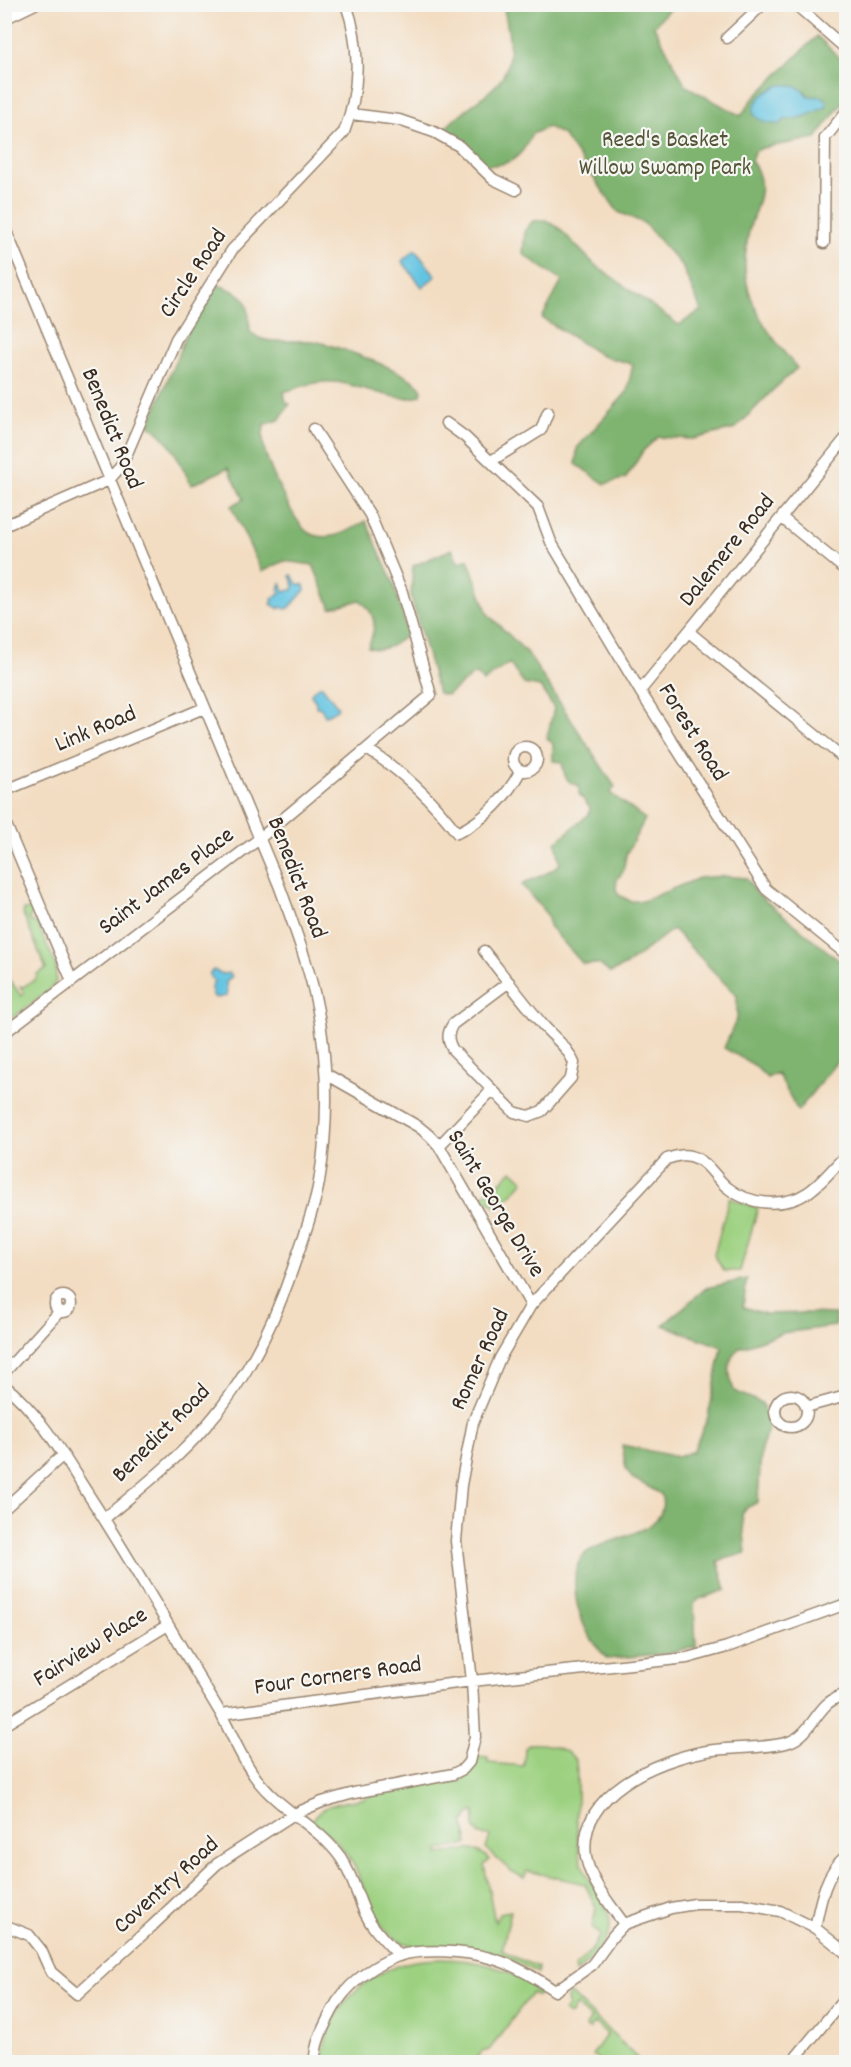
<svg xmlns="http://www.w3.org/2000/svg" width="851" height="2067" viewBox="0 0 851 2067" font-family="Dekko,sans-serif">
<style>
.green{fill:#9dd181;stroke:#6c7e50;stroke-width:1.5}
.forest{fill:#7eb36f;stroke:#5c6e46;stroke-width:1.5;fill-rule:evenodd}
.water{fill:#63c4e2;stroke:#4f7780;stroke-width:1.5}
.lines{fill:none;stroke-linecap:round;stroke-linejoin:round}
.street-casing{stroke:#978470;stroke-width:13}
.street{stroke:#fff;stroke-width:10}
.labels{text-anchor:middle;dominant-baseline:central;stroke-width:4.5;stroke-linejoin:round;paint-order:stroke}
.park-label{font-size:24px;fill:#545437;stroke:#f6f6f2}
.street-label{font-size:24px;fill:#3b2a1e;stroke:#f6f6f2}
</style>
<rect width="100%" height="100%" fill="#f6f6f2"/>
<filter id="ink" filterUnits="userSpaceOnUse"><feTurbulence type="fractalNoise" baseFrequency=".0167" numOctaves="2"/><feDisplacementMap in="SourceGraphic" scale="12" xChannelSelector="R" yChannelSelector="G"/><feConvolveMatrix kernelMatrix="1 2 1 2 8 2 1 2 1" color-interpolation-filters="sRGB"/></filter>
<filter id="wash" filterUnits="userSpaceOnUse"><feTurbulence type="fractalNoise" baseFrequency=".008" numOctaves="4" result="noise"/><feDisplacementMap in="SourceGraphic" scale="24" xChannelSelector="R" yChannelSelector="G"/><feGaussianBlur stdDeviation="1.35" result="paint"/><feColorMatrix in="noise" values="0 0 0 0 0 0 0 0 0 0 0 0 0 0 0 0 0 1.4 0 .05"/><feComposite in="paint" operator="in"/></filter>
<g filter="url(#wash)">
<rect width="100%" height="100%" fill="#f3ddc2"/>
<path class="green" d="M30,909L33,912L29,918L31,922L37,923L56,965V982L46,993L5,1023V986L11,981L21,996L24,993L20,986L23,987L36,979L37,974L46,969L23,914L24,910Z
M512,1170L524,1181L498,1209L491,1202L480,1198L498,1183L499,1184Z
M729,1198L758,1208L740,1271H724L714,1255Z
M530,1744C546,1743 568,1748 576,1761C580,1797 571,1837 585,1871C592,1888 610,1906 610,1925C609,1944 588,1962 576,1973L575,1967L593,1948L601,1935L592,1928L596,1908L585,1884L527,1871L524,1878L511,1871L486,1849L490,1836L480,1835L474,1827L475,1812H471L466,1821L463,1822L468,1844L439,1850V1854C459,1852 474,1843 490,1860L484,1865L495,1922L499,1913L511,1911L502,1950L512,1956L538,1967V1973C518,1963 500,1953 478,1950C455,1946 420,1952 400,1941C366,1921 370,1893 353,1864C343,1847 327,1832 312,1820C321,1802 348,1802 366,1798L370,1795L439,1782C463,1787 470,1777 476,1757L488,1758V1763L524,1766L525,1748Z
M440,1959C475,1959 515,1968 540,1994L537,1996L532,1993L489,2050L482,2052L474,2062H407L399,2057L398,2058L404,2062H322C326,2013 357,1979 403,1964C414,1960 428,1960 440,1959Z
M571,1994L641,2062H597L599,2060L592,2055L607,2034L595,2023L590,2029L587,2028L586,2026L591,2019L576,2005L570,2015L564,2012L568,2005L567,1998Z"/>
<path class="forest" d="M503,5H673L654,26L686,86L741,116L752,100L817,36L846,64V98L816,138L762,148L754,152L751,161C754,165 757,169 758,173C766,193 753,212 749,231C747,240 746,250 745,259C743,302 771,337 797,368L772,391L735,429L693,439L658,437L643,451L626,478L605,484L576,464L577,448L627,392L633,364L602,356L542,318L562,281L523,254L525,230L533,221L546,220L559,228L594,264L679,325L701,310L682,266L644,223L618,212L563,135L548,127L532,134C521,158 512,166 485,165L463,142L444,130C461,110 478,103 495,86C517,65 509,30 503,5ZM805,91L808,96L815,97L814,111C805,118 797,120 786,119Z
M218,285C252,296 247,301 250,332C266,348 297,337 318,342C338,347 415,373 422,390L421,395C401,406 357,383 334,382C317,380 300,387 284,392L286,403L290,404L279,420L265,424C262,432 263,444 265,452C270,469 294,524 309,533C329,543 349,531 366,521L393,582L408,634C396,644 384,653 368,647C377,626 377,615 360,600L331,608L313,565L284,561L262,572L231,506L244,499L228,468L191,485C180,461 171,440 149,425L191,323Z
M452,549L458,563L468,559L488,614L528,654L615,787L610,793L645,819L626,855L623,872L617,879L616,889L619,895L630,901H643L699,878L723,876L746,878L756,893L846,966V1050L798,1111L777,1073L767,1078L754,1065L724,1048L737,1018V996L673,929L626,965L610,973L599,964H583L549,926L548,916L522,885C534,876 551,875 560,863L556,842L589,814L590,808L579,794V786C564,781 565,777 562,762L553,761V744L547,738L554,708L540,687L524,684L509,663L483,682L476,673L447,695L438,693L411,597L413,566Z
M747,1279L743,1307L766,1314L806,1313L835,1314V1326L782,1333L739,1348C725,1362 729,1374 734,1391L762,1403L769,1426L761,1450L758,1502L746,1508L742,1514L746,1553L718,1561L726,1590L699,1599L694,1604L696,1647L661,1654L607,1659C597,1647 587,1635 582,1620C575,1603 569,1567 586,1553C608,1536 674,1534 661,1494L632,1478L626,1469L622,1445L678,1457L693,1451L708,1417L722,1347L663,1325L706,1288Z"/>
<path class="water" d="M780,85C793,84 800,86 808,96L823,97L827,101L826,107C811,113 802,120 786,119L780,124C769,124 760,122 753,113C754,99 768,90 780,85Z
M415,250L436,276L422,287L402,261Z
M292,575L297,584L304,585L305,590L289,608L286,609L280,607L279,609L271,604L273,601L272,599L281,593L279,589L281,583L284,591L293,590L294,585L290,576Z
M319,686H322L338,707L337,709L325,716L321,708L316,707V702L311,695L312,692Z
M213,970L223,974L229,973L232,976L226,982L227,996L216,998L213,996L211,988L214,981L209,975Z"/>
</g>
<g filter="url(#ink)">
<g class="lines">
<g class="street-casing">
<path id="street" d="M795,4L846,49
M4,19L35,4
M727,38L763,4
M351,114L399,120L434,132L459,146L493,179L516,190
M4,226L279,885C289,912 299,939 307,966C328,1035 331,1112 319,1182C314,1211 303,1238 294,1265C274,1324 247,1380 205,1427C176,1461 138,1490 104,1519
M824,243L825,138L846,112
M446,423L465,437L538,507L551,542L640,691L766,889L846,954
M491,461L541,430L548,412
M782,518L846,570
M4,526L109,480L122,465L176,339L232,250L344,132C360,91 361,46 346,4
M689,632L846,760
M640,691L846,438
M513 759a12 12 0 1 1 24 0a12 12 0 1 1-24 0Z
M367,749C403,772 432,799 457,833C486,819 506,798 521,770
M4,791L204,708
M4,820L72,981
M484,951C503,975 522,1000 542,1024C553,1037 568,1047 574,1063L571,1078L542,1111L529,1116L514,1112L453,1050C447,1040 447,1033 453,1024L509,982
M4,1033L259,839L431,695L402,592L370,515L314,429
M326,1074L419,1127L430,1136L439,1146L531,1305
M439,1146L491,1091
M55 1304a8 8 0 1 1 16 0a8 8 0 1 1-16 0Z
M4,1373L60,1311
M4,1385C42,1416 62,1454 88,1494C135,1566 177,1641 221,1714L472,1681L687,1658L727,1647L846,1604
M775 1411a16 16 0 1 1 32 0a16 16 0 1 1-32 0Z
M806,1407L846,1396
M4,1509L63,1455
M221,1714C235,1741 247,1772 269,1793C292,1816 322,1831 341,1858C352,1875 357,1895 365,1913C373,1930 387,1942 399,1956
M4,1725L168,1625
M624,1924C610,1904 590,1881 586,1857C577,1793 657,1760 707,1751C731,1747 768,1749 789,1742C807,1736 814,1716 827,1704C833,1699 839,1696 846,1693
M4,1925L29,1935L41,1950L51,1972L77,1994L152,1926L217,1864L294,1814L322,1802L354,1793L453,1774L463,1769L469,1762L475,1737L472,1681L456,1541L461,1485L473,1422L500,1358L531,1305L667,1159C678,1155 688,1153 698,1159C710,1165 717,1180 728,1188C749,1205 784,1208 807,1193C821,1184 834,1167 846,1155
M815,1928C820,1903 825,1873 846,1856
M4,2050L7,2048
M315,2062C314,2044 324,2026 332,2011C345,1985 372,1966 398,1956C421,1948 466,1951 490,1958C513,1964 535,1977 555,1991L592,1965L613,1936L624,1924L671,1908L695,1904H742L780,1911L815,1928L846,1953
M792,2062L846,1997"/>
</g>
<use href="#street" class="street"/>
</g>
</g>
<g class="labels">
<g class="park-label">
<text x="665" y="141">Reed's Basket<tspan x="665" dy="28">Willow Swamp Park</tspan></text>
</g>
<g class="street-label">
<text transform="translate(194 274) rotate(-56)">Circle Road</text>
<text transform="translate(111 429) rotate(68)">Benedict Road</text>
<text transform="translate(728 551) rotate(-51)">Dalemere Road</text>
<text transform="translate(96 730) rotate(-23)">Link Road</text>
<text transform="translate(692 733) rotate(58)">Forest Road</text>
<text transform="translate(296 878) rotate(69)">Benedict Road</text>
<text transform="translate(167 882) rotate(-37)">Saint James Place</text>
<text transform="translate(495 1204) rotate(59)">Saint George Drive</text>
<text transform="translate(481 1360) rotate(-65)">Romer Road</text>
<text transform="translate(162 1434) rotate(-45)">Benedict Road</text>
<text transform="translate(91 1648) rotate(-32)">Fairview Place</text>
<text transform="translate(338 1677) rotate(-8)">Four Corners Road</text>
<text transform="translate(167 1886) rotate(-42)">Coventry Road</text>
</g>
</g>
<rect width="851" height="2067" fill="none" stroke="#f6f6f2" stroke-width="24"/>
</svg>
